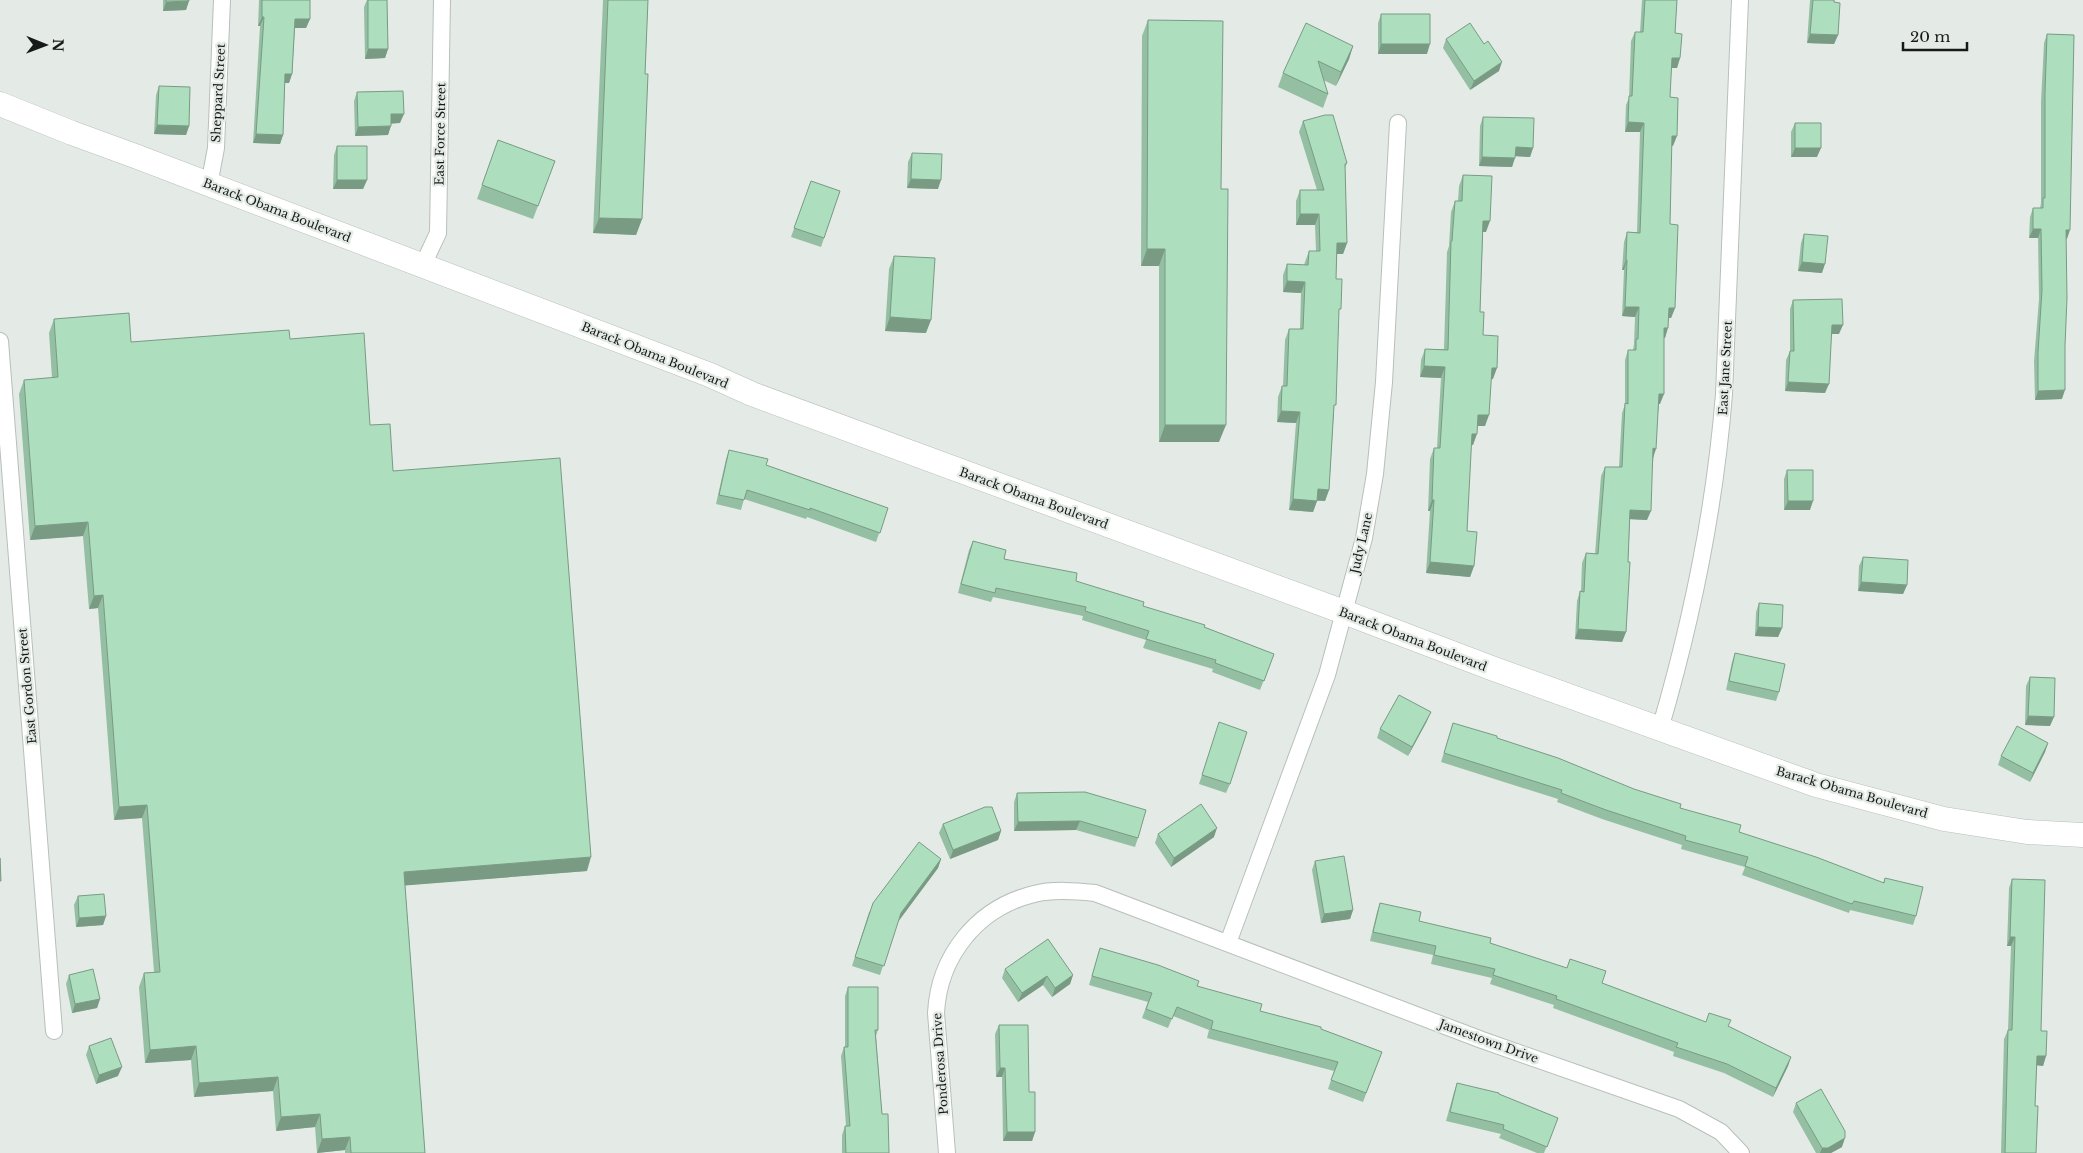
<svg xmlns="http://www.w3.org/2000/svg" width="2083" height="1153" viewBox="0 0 2083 1153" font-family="'Libre Baskerville',serif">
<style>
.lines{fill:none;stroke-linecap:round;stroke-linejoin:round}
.minor-casing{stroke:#b8bfba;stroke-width:18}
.secondary-casing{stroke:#b8bfba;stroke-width:25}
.minor{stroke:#fff;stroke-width:16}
.secondary{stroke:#fff;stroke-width:24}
.wall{fill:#95bfa3}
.shaded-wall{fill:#799b84}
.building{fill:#addebd;stroke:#799b84}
.labels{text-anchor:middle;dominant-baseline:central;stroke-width:4.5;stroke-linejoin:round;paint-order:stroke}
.street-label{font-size:12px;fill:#181a19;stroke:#e4ebe6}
</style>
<rect width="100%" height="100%" fill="#e4ebe6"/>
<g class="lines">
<g class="minor-casing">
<path id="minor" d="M209,185L216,148L222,0
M423,265L438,233L442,0
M0,341L54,1031
M1660,729C1692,620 1715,507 1724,394L1740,0
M1228,943L1327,675L1364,538L1375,474L1384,382L1398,123
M947,1153L936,1013C939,956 977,908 1034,894C1053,889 1076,891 1095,893L1482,1040L1679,1109L1721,1132L1741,1153"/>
</g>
<g class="secondary-casing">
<path id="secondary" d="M0,104L72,133L135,156L710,375L752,394L1344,612L1494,669L1816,785L1944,819L2027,832L2083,835"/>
</g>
<use href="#minor" class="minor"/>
<use href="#secondary" class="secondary"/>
</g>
<path class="wall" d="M163,0H189L186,10L163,11Z
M259,0H310V19L306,28H295L292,74L289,83H285L283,135L280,144L253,143L260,26H258Z
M367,0H387L388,49L385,58L365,59L364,7Z
M603,0H648L645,74L642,219L636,235L593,233Z
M1642,0H1677L1675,33L1680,58L1677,68H1671L1670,97L1673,146H1671L1670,224L1675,308L1671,318H1669L1665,338H1664L1660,404H1659L1647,520L1630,519L1628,562L1626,632L1622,642L1575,639L1577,601L1580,591H1581L1582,563L1586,553L1595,554L1601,476L1605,467H1619L1622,413L1625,404V360L1628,350H1633L1634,344L1635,317L1622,316L1624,270H1622L1624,242L1627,232H1637L1640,132H1625L1626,105L1629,98L1631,41L1635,32H1640Z
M1810,0H1834L1838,35L1834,44L1807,43Z
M1381,14L1427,54H1378V23Z
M1148,20L1221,189L1219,442H1159V266H1141L1142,36Z
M2047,34L2067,239H2066L2062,399L2035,400L2034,361L2039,299L2038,238H2029L2030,217L2033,208H2040L2041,203V102L2044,43Z
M1446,39L1484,44L1499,71L1470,90L1443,48Z
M1353,46L1349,59L1336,86L1323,80L1328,94L1323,108L1278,87L1283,73Z
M159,86L189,126L186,135L154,134L156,95Z
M357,92L400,123H391L388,135L355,136L354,101Z
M1483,117L1533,148L1530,157L1515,156L1512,167L1479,166L1480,126Z
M1303,121L1347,163L1345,168L1347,243L1343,254H1337L1336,279L1338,317L1334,411L1329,490L1325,501H1317L1313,512L1289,510L1296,423L1277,422L1278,397L1282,386H1283L1285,340L1289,329H1300L1301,293L1283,292V275L1287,264L1304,265L1305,262L1309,251H1316L1315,225H1296V201L1300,190H1317L1299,132Z
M1795,123L1817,157H1791V132Z
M498,140L555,161L533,219L477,199Z
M337,146L367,180L363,189H333L334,155Z
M912,153L938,189L907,188L908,162Z
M1463,175L1486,232H1483L1480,312L1483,335L1493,379H1491L1485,426H1478L1473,445H1471L1467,531L1474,566L1470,577L1426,573L1430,511H1428L1430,459L1434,448H1437L1441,378L1420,377L1421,360L1425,349H1444L1447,252L1449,246L1451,212L1455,201H1458L1459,186Z
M811,181L840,191L821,247L791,237Z
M1804,234L1822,273L1798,271L1801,243Z
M894,256L926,333L885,331L889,269Z
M1793,300L1839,334H1831L1825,393L1785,391L1786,360L1790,351V309Z
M54,319L131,342L290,339L370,425L393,471L587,871L405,885L425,1153H345V1150L317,1153L315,1127L276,1131L273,1091L194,1097L191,1060L145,1063L139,987L144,973L154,972L142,818L114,820L98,608L89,609L83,536L30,540L19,394L24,380L52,378L49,333Z
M729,450L766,465L888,508L876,542L807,517L806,519L744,499L741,510L716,504L726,459Z
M1787,470L1810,510H1784V479Z
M973,541L1004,559L1076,581L1143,606L1204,627L1274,654L1260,690L1212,672L1213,669L1143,648L1146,640L1082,620L1083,616L993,597L991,602L958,593L969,550Z
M1863,557L1907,585L1903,594L1858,591L1859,566Z
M1759,603L1782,628L1778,637L1755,636L1756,612Z
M1735,653L1779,692L1776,701L1726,690L1732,662Z
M2030,677L2050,726L2025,725L2026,686Z
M1427,721L1408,756L1377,738L1380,729Z
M1453,723L1497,738L1680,808L1739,832L1883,883L1885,878L1916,916L1913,925L1850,910L1849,913L1742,875L1745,867L1681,849L1682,845L1602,819L1557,802L1558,799L1441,762Z
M1216,732L1230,784L1226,793L1199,784Z
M2048,743L2045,752L2030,782L1998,765L2001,756Z
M1017,793L1138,838L1135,847L1076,830L1014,831V802Z
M943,824L1001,831L998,840L950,859L939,833Z
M1158,834L1214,837L1171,867L1155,843Z
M941,859L938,868L898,921L880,975L852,966L869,912Z
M1315,861L1353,910L1350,919L1321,923L1312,870Z
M2012,879L2046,1056L2043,1066L2037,1065L2035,1106L2036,1153H2001L2004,1039L2008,1030L2011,946H2007L2009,888Z
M78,896L106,916L103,925L76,927L74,905Z
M1380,903L1419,921L1490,943L1602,983L1705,1022L1728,1026L1791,1057L1788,1066L1773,1097L1724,1073L1673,1056L1674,1052L1553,1008L1554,1005L1490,984L1492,978L1431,964L1433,955L1370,941L1377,912Z
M1100,948L1260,1011L1321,1029L1382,1052L1363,1102L1328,1089L1334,1071L1207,1038L1209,1030L1173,1016L1168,1028L1142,1018L1148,1002L1089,985Z
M1005,969L1073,975L1070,984L1052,997L1043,985L1018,1002L1002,978Z
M69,975L100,999L97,1008L72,1013L66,984Z
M848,987L878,1030L876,1036L882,1114L889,1153H842V1135L845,1126H846L841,1056L844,1047H845V996Z
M999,1025L1029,1092L1035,1132L1032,1141H1003L1002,1077H996L995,1034Z
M89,1046L118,1076L96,1084L86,1055Z
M1457,1083L1499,1094L1558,1118L1544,1153H1537L1499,1138L1501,1134L1446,1121L1454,1092Z
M1796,1103L1842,1147L1831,1153H1816L1793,1112Z"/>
<path class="shaded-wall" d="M189,1L186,10L163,11L166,2Z
M262,17H264L260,26H258Z
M295,19H310L306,28H292Z
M1810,34L1838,35L1834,44L1807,43Z
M1381,44H1430L1427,54H1378Z
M1353,46L1349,59L1336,86L1341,72Z
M368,49H388L385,58L365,59Z
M1672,58H1680L1677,68H1668Z
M1502,62L1499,71L1470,90L1474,81Z
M285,74H292L289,83H282Z
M391,114H404L400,123L388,124Z
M1628,122L1644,123L1640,132H1625Z
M157,125L189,126L186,135L154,134Z
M391,126L388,135L355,136L358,127Z
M256,134L283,135L280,144L253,143Z
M1672,136H1677L1673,146L1668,145Z
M1516,147L1533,148L1530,157L1513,156Z
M1795,148H1821L1817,157H1791Z
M1482,157L1515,158L1512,167L1479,166Z
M911,179L941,180L938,189L907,188Z
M337,180H367L363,189H333Z
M1300,214H1319L1315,225H1296Z
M599,218L642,219L636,235L593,233Z
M1483,221H1490L1486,232H1479Z
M2033,229H2041L2038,238H2029Z
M2066,230H2070L2067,239H2063Z
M1337,243H1347L1343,254H1333Z
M1147,249H1165L1159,266H1141Z
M1626,260H1627L1624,270H1622Z
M1802,262L1825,264L1822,273L1798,271Z
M1287,281L1305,282L1301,293L1283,292Z
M1625,307H1639L1635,317L1622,316Z
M1669,308H1675L1671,318H1665Z
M890,317L931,320L926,333L885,331Z
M1832,325H1843L1839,334H1828Z
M1664,328H1668L1665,338H1660Z
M1424,366L1445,367L1441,378L1420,377Z
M1492,368H1497L1493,379H1488Z
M1788,382L1829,384L1825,393L1785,391Z
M2065,390L2062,399L2035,400L2038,391Z
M1659,394H1664L1660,404H1656Z
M1281,411L1300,412L1296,423L1277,422Z
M1478,415H1489L1485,426H1474Z
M1165,425H1226L1219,442H1159Z
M1472,434H1477L1473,445H1468Z
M1653,448L1656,449L1653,458Z
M1318,489L1329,490L1325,501L1314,500Z
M1293,499L1317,501L1313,512L1289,510Z
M1432,500H1434L1430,511H1428Z
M1788,501H1813L1810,510H1784Z
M1630,510L1651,511L1647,520L1627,519Z
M88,522L83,536L30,540L35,526Z
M1430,562L1474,566L1470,577L1426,573Z
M1861,582L1907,585L1903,594L1858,591Z
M103,595L98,608L89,609L94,596Z
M1758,627L1782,628L1778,637L1755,636Z
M1578,629L1626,632L1622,642L1575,639Z
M1431,712L1427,721L1408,756L1412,747Z
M2028,716L2054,717L2050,726L2025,725Z
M2048,743L2045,752L2030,782L2033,773Z
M147,805L142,818L114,820L119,807Z
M1080,821L1076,830L1014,831L1018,822Z
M1217,828L1214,837L1171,867L1174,858Z
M1001,831L998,840L950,859L953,850Z
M591,857L587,871L399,886L404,872Z
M941,859L938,868L898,922L901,913Z
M1353,910L1350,919L1321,923L1324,914Z
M106,916L103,925L76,927L79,918Z
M2010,937H2015L2011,946H2007Z
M1073,975L1070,984L1052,997L1055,988Z
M1047,976L1043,985L1018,1002L1022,993Z
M100,999L97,1008L72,1013L75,1004Z
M196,1046L191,1060L145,1063L150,1050Z
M2037,1056H2046L2043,1066L2034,1065Z
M1791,1057L1788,1066L1773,1097L1776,1088Z
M122,1067L118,1076L96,1084L99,1075Z
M1000,1068H1005L1002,1077H996Z
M278,1077L273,1091L194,1097L199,1083Z
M320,1114L315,1127L276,1131L281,1117Z
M1007,1132H1035L1032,1141H1003Z
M350,1137L345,1150L317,1153L322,1139Z
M1845,1138L1842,1147L1831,1153H1820L1822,1148Z"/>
<path class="building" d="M166,0H189V1L166,2Z
M262,0H310V19H295L292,74H285L283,135L256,134L264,17H262Z
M368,0H387L388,49H368Z
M608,0H648L645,74H648L642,219L599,218Z
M1645,0H1677L1675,33L1682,34L1680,58H1672L1670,97L1678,98L1677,136H1672L1670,224L1678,225L1675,308H1669L1668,328H1664V394H1659L1656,449L1653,448L1651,511L1630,510L1628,562H1630L1626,632L1578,629L1580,591L1584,592L1586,553L1598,554L1605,467H1622L1625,403L1628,404V350H1636V339H1638L1639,307H1625L1627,260H1626L1627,232L1640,233L1644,123L1628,122L1629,96H1632L1635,32H1643Z
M1813,0H1834V2L1840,3L1838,35L1810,34Z
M1381,14H1430V44H1381Z
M1148,20L1223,21L1221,189H1228L1226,425H1165V249H1147Z
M1306,23L1353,46L1341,72L1318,61L1328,94L1283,73Z
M1470,23L1484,44L1488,41L1502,62L1474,81L1446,39Z
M2047,34L2074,35L2070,230H2066L2067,298L2065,346V390L2038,391V352L2042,290L2041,229H2033V208H2043V198H2045V92Z
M159,86L190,87L189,126L157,125Z
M403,91L404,114H391V126L358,127L357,92Z
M1325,115H1333L1347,163L1345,164L1347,243H1337L1336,279H1342L1341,309H1339L1336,405H1334L1329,490L1318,489L1317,501L1293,499L1300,412L1281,411L1282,386H1287L1289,329H1303L1305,282L1287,281V264L1308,265L1309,251H1320L1319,214H1300V190H1324L1303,121Z
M1483,117L1534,118L1533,148L1516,147L1515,158L1482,157Z
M1795,123H1821V148H1795Z
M498,140L555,161L538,206L482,185Z
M337,146H367V180H337Z
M912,153L942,154L941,180L911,179Z
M1463,175L1492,176L1490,221H1483L1480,312H1484L1483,335L1498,336L1497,368H1492L1489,415H1478L1477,434H1472L1467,531L1477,532L1474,566L1430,562L1434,500H1432L1434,448H1440L1445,367L1424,366L1425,349L1448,350L1451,241H1452L1455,201H1462Z
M811,181L840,191L824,238L794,228Z
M1804,234L1828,236L1825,264L1802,262Z
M894,256L935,258L931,320L890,317Z
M1842,299L1843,325H1832L1829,384L1788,382L1790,351H1794L1793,300Z
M129,313L131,342L289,330L290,339L364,333L370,425L390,424L393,471L560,458L591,857L404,872L425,1153H351L350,1137L322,1139L320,1114L281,1117L278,1077L199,1083L196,1046L150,1050L144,973L160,972L147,805L119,807L103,595L94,596L88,522L35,526L24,380L58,377L54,319Z
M729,450L768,459L766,465L888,508L880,533L810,508V510L747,490L744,500L719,495Z
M1787,470H1813V501H1788Z
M973,541L1006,550L1004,559L1077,573L1076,581L1144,602L1143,606L1205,625L1204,627L1274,654L1264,681L1215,663L1216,660L1146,639L1149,631L1085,611L1086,607L996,588L995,593L961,584Z
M1863,557L1908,560L1907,585L1861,582Z
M1759,603L1783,605L1782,628L1758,627Z
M1735,653L1785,664L1779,692L1729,681Z
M2030,677L2055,678L2054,717L2028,716Z
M1399,695L1431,712L1412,747L1380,729Z
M1219,722L1247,732L1230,784L1202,775Z
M1453,723L1497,736V738L1558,758L1634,789L1681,804L1680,808L1741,825L1739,832L1816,857L1884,883L1885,878L1923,887L1916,916L1854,901L1852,904L1745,866L1748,857L1685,840L1686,836L1606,810L1561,793L1562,790L1444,753Z
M2017,726L2048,743L2033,773L2001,756Z
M1085,792L1146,810L1138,838L1080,821L1018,822L1017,793Z
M1201,804L1217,828L1174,858L1158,834Z
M985,807H992L1001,831L953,850L943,824Z
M919,842L941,859L901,913L884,966L855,957L873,903Z
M1344,856L1353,910L1324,914L1315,861Z
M0,858L1,881H0Z
M2012,879L2045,880L2041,1031H2047L2046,1056H2037L2035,1106H2038L2036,1153H2005L2008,1030H2012L2015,937H2010Z
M104,894L106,916L79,918L78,896Z
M1380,903L1421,912L1419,921L1491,938L1490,943L1567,968L1570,959L1606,971L1602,983L1706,1022L1709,1013L1731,1020L1728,1026L1791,1057L1776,1088L1727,1064L1676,1047L1678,1043L1556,999L1557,996L1493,975L1495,969L1434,955L1436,946L1373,932Z
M1048,939L1073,975L1055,988L1047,976L1022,993L1005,969Z
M1100,948L1158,965L1199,981L1197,986L1262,1004L1260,1011L1321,1027V1029L1382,1052L1366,1093L1331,1080L1338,1062L1211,1029L1213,1021L1177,1007L1172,1019L1146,1009L1152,993L1092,976Z
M93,969L100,999L75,1004L69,975Z
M848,987H878V1030H875L882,1114H888L889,1153H846L845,1126H850L844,1047H848Z
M999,1025H1028L1029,1092H1035V1132H1007L1005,1068H1000Z
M111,1038L122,1067L99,1075L89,1046Z
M1457,1083L1499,1093V1094L1558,1118L1547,1147L1503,1129L1504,1125L1450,1112Z
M1821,1089L1845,1131V1138L1828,1148H1822L1796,1103Z"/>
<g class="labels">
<g class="street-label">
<text transform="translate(218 93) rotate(-87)">Sheppard Street</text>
<text transform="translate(440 134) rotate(-89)">East Force Street</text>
<text transform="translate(277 210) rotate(21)">Barack Obama Boulevard</text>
<text transform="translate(655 355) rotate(22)">Barack Obama Boulevard</text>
<text transform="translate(1725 368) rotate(-87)">East Jane Street</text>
<text transform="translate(1034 498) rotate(20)">Barack Obama Boulevard</text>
<text transform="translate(1361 543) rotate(-77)">Judy Lane</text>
<text transform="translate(1413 639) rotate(21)">Barack Obama Boulevard</text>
<text transform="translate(27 686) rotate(-95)">East Gordon Street</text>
<text transform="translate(1852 792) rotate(16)">Barack Obama Boulevard</text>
<text transform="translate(1489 1041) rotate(20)">Jamestown Drive</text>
<text transform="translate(940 1064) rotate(-94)">Ponderosa Drive</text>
</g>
</g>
<g transform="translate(45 45) rotate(91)" stroke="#e4ebe6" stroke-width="4" paint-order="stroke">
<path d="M0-4L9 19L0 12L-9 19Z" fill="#181a19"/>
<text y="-8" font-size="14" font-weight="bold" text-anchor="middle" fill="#181a19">N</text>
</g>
<path d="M1903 42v8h64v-8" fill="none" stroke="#181a19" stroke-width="2.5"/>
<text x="1910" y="42" font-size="15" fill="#181a19" stroke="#e4ebe6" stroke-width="4" paint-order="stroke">20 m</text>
</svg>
